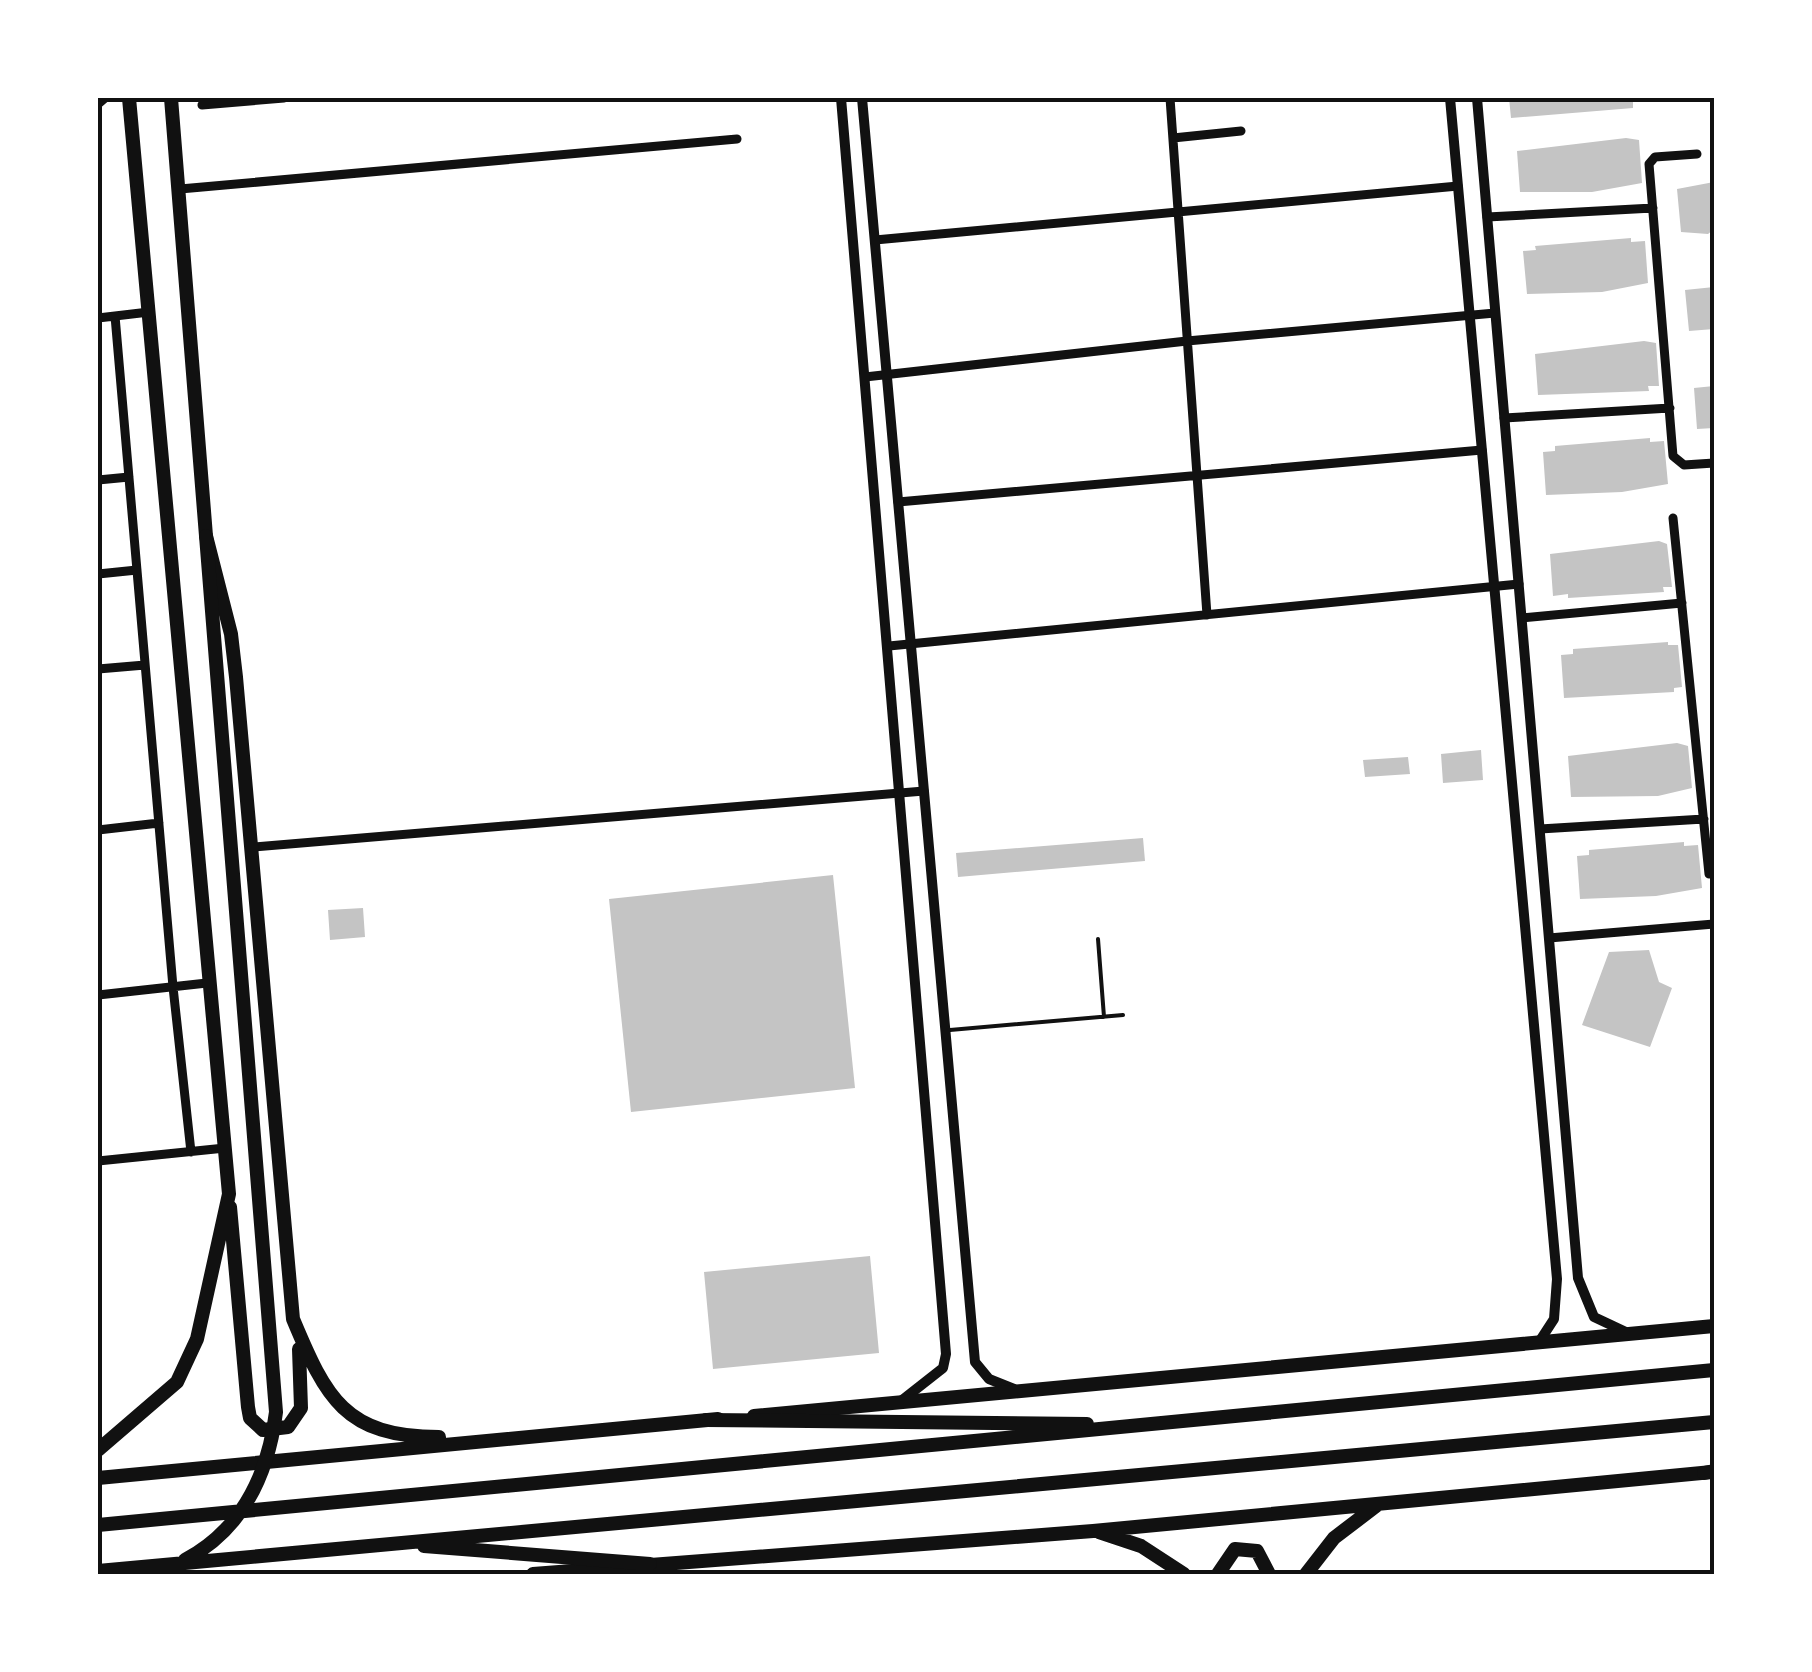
<svg xmlns="http://www.w3.org/2000/svg" width="1812" height="1672" viewBox="0 0 1812 1672" font-family="Roboto,sans-serif">
<style>
.building{fill:#c4c4c4}
.lines{fill:none;stroke-linecap:round;stroke-linejoin:round}
.service{stroke:#111;stroke-width:4}
.minor{stroke:#111;stroke-width:9}
.tertiary{stroke:#111;stroke-width:10}
.primary{stroke:#111;stroke-width:14}
.trunk{stroke:#111;stroke-width:14}
.neatline{fill:none;stroke:#111;stroke-width:4}
</style>
<rect width="100%" height="100%" fill="#fff"/>
<path class="building" d="M1509,98H1633V108L1511,118Z
M1626,138L1639,140L1642,183L1592,192H1520L1517,151Z
M1714,182V229L1708,234L1681,232L1677,189Z
M1631,238V242L1645,241L1648,283L1602,292L1527,294L1523,251L1536,250L1535,246Z
M1714,287V329L1689,331L1685,290Z
M1644,341L1656,343L1659,386H1648L1649,391L1538,395L1535,354Z
M1714,386V428L1697,429L1694,388Z
M1650,438V442L1664,441L1668,484L1622,492L1546,495L1543,452L1555,451V446Z
M1659,541L1667,544L1672,587H1663L1664,592L1568,598V594L1553,596L1550,554Z
M1668,642V645H1678L1682,687L1674,688V692L1564,698L1561,655L1573,654V649Z
M1677,743L1688,746L1692,788L1658,796L1571,797L1568,756Z
M1481,750L1483,780L1443,783L1441,754Z
M1408,757L1410,774L1365,777L1363,760Z
M1143,838L1145,861L958,877L956,853Z
M1684,842V846L1698,845L1702,888L1656,896L1580,899L1577,856L1589,855V850Z
M833,875L855,1088L631,1112L609,899Z
M363,908L365,937L330,940L328,910Z
M1649,950L1659,982L1672,988L1650,1047L1582,1025L1609,952Z
M870,1256L879,1353L713,1369L704,1272Z"/>
<g class="lines">
<path class="service" d="M1098,939L1104,1017
M950,1030L1123,1015"/>
<path class="minor" d="M1170,98L1207,615
M98,104L105,98
M202,105L284,98
M1173,138L1241,131
M1697,154L1655,157L1649,164L1673,456L1684,465L1714,463
M180,189L737,139
M1487,217L1653,208
M875,240L1458,186
M115,316L173,987L191,1152
M98,318L149,312
M865,377L1187,341L1495,313
M1504,418L1670,408
M98,480L129,477
M898,502L1482,450
M1673,518L1709,874
M98,574L137,570
M1522,618L1682,603
M889,646L1519,584
M98,669L145,665
M1540,829L1704,819
M98,830L159,823
M253,847L924,791
M1549,938L1714,924
M98,995L207,983
M98,1161L225,1148"/>
<path class="tertiary" d="M841,98L946,1354L943,1368L901,1401
M862,98L975,1362L989,1379L1014,1389
M1450,98L1557,1279L1554,1319L1541,1339
M1477,98L1578,1278L1594,1317L1628,1333"/>
<path class="primary" d="M171,98L206,536L231,634L236,677L293,1319C326,1398 345,1437 439,1437
M230,1207L248,1407L250,1418L263,1430L288,1427L301,1408L299,1349
M754,1416L1714,1326
M98,1450L177,1382L197,1339L229,1194L129,98
M98,1478L718,1419
M1099,1532L1141,1546L1184,1574
M533,1574L1093,1531L1712,1472
M1218,1574L1235,1549L1257,1551L1269,1574
M1306,1574L1334,1538L1376,1506"/>
<path class="trunk" d="M706,1420L1087,1424
M1704,1473L1714,1471
M98,1525L1714,1370
M424,1546L650,1564
M185,1560C243,1529 268,1475 276,1412L206,536
M98,1571L1714,1422"/>
</g>
<rect width="1812" height="1672" fill="none" stroke="#ffffff" stroke-width="200"/>
<rect x="100" y="100" width="1612" height="1472" class="neatline"/>
</svg>
